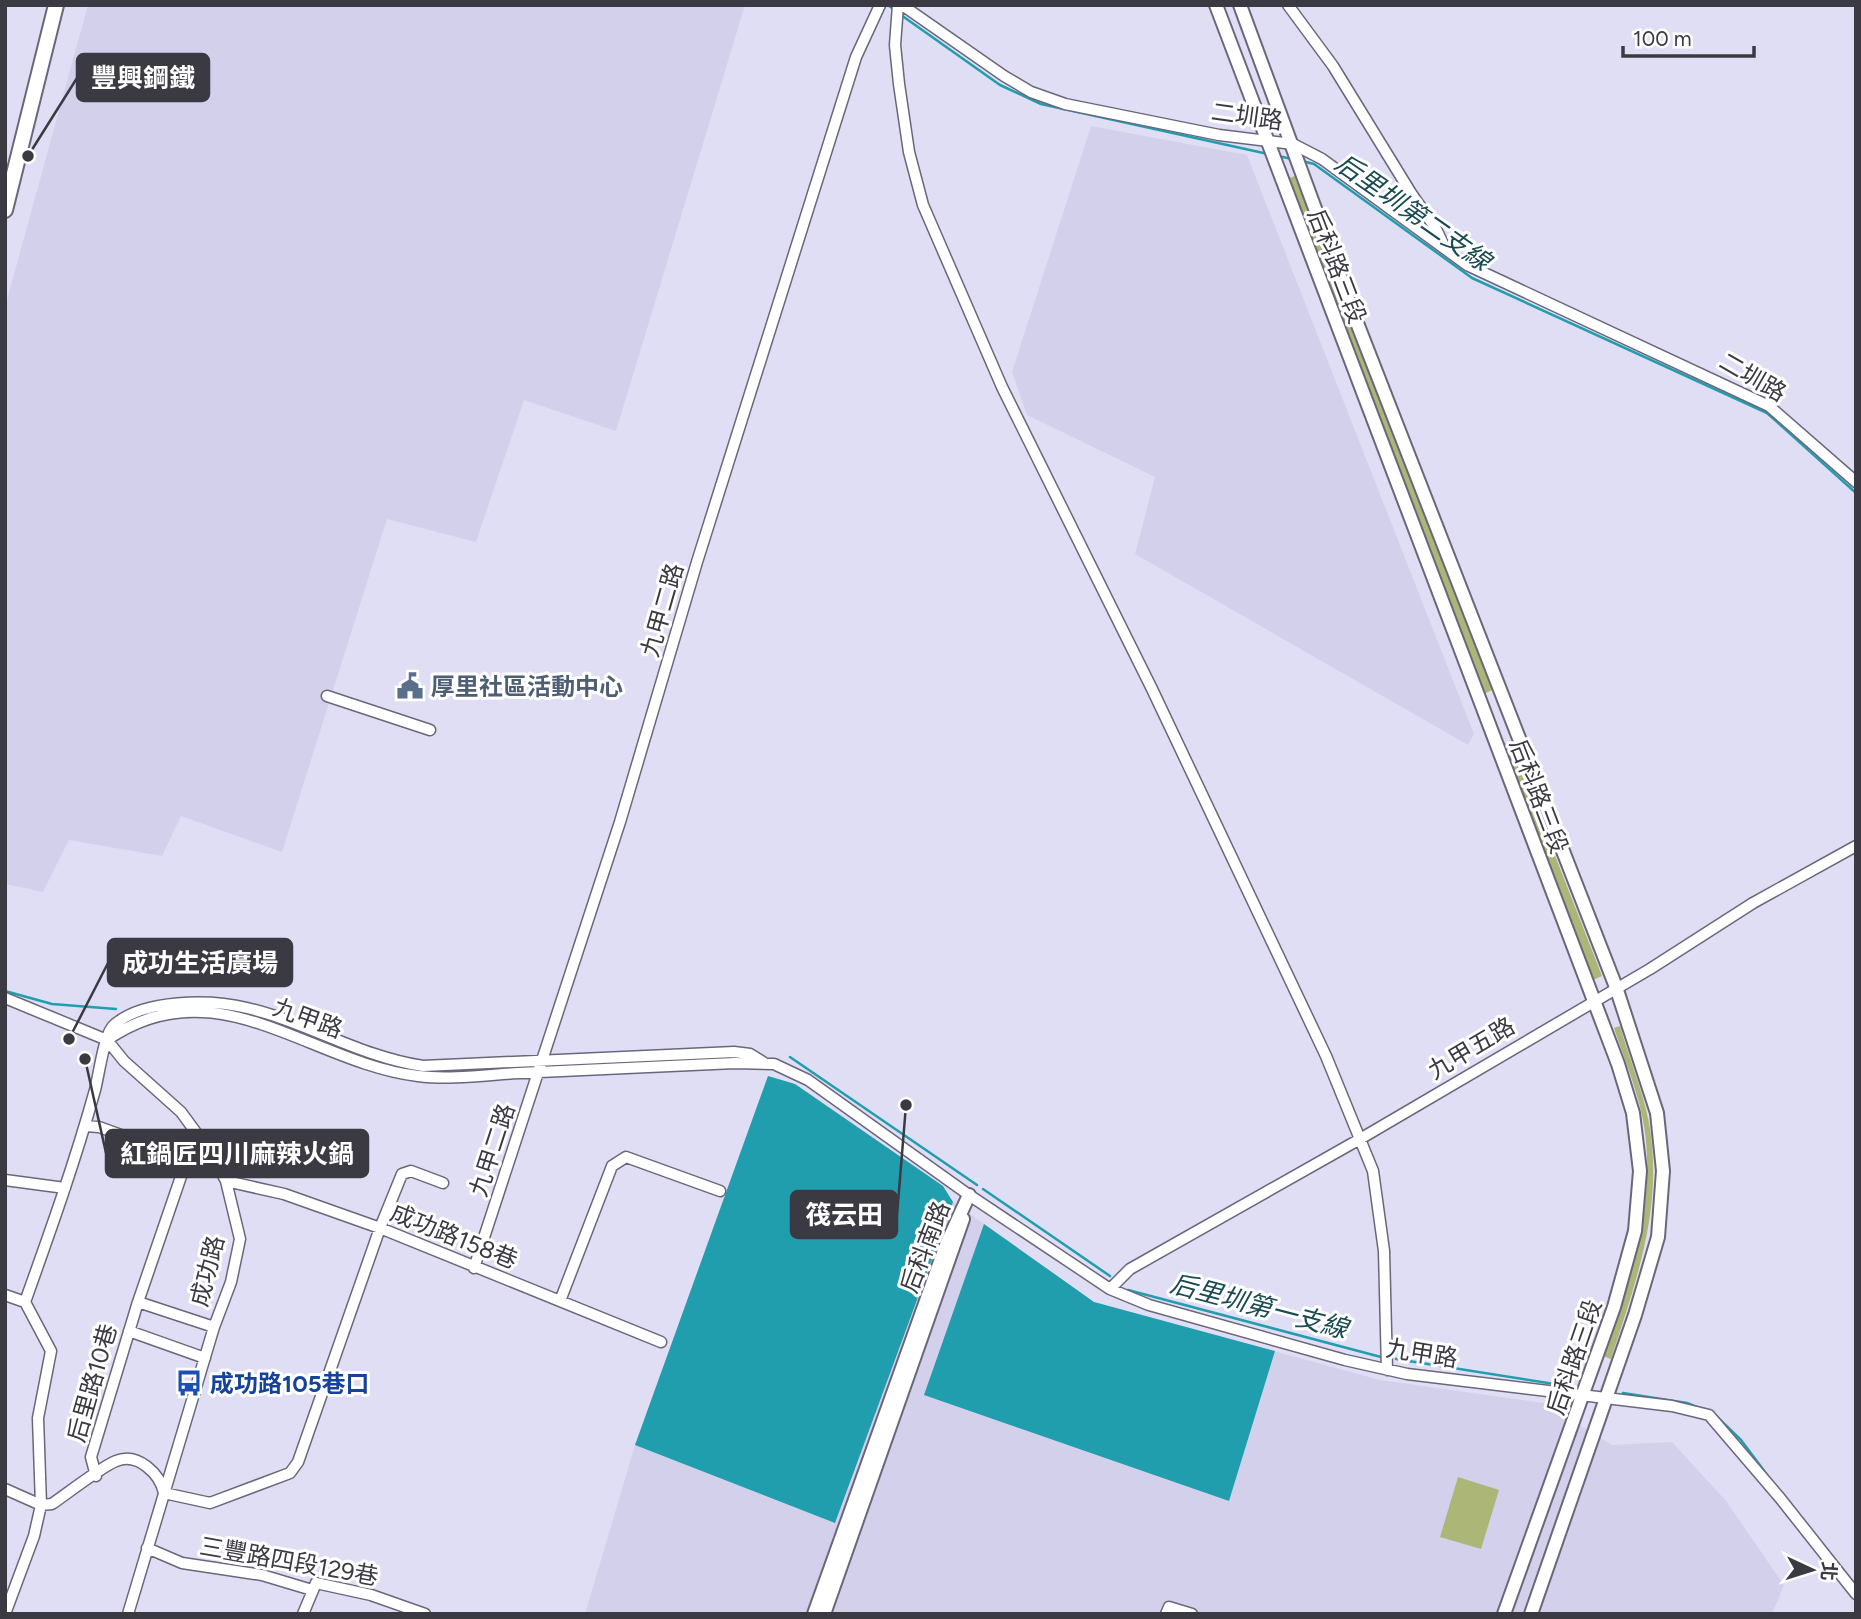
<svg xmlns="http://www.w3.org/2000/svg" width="1861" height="1619" viewBox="0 0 1861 1619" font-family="Figtree,'Noto Sans TC',sans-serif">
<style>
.built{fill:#d3d0ec}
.green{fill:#abb677}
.water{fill:#219eae}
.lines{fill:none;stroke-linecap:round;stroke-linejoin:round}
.stream{stroke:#219eae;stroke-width:2.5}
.minor-casing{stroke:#6a677b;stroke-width:13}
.tertiary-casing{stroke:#6a677b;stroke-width:16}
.secondary-casing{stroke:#6a677b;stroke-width:18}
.minor{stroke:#fff;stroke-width:10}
.tertiary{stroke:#fff;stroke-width:12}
.secondary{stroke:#fff;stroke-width:14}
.labels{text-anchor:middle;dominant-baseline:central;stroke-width:6;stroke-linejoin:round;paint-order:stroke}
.street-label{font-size:24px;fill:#3b3a43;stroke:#fff}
.service-label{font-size:24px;font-weight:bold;fill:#4e5e75;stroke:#fff;text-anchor:start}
.transit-label{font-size:24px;font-weight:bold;fill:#164399;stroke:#fff;text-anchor:start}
.water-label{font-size:26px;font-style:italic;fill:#194b52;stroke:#fff}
.leader{fill:none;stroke:#3b3a43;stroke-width:2.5}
.callout-dot{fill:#3b3a43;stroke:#fff;stroke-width:2.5}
.callout{fill:#3b3a43;stroke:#3b3a43;stroke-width:2.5}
.callout-label{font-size:26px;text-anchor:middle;font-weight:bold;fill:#fff}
</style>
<rect width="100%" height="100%" fill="#e0def4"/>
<path class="built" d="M88,5H745L616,431L524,400L476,542L387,519L282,852L181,816L162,856L69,840L43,892L5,884V307Z
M1091,126L1247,155L1474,734L1468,745L1135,554L1155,477L1027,415L1012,372Z
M768,1076L795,1084L943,1186L953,1202L1094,1302L1380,1380L1544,1403L1612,1445L1672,1442L1726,1501L1784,1585L1772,1614H585L635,1445Z"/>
<path class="green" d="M1295,176L1494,689L1482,695L1289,178Z
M1510,740L1602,976L1593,980L1503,745Z
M1620,1026C1629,1058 1643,1091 1649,1123C1664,1207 1636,1281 1611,1359L1603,1356C1628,1281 1657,1206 1644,1126C1639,1093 1624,1059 1614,1028Z
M1458,1477L1499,1490L1481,1549L1440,1537Z"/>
<path class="water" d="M768,1076L795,1084L943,1186L953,1202L835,1523L635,1445Z
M984,1224L1094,1302L1275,1351L1229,1501L924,1395Z"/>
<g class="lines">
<path class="stream" d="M888,5L896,11
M901,15L1000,85L1041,104L1268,154
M1278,156L1292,159
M1302,161L1314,164L1472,278L1767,413L1856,493
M5,991L52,1004L116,1009
M228,1011L262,1018
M270,1021L317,1038
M790,1057L977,1185
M380,1061L397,1067
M554,1066L729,1058
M427,1072L511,1069
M983,1189L1110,1276
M1128,1290L1381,1357
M1396,1359L1567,1386
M1623,1393L1687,1403L1702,1409
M1714,1414L1741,1440L1771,1480
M1845,1573L1856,1585"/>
<g class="minor-casing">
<path id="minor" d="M898,5L895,45L899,84L909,152L923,205L1002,387L1152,689L1326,1056L1373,1171L1384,1251L1387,1370
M902,5L1004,76L1031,92L1065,104L1219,135L1293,144L1322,159L1467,265L1769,406L1856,482
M1288,5L1333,66L1411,193L1436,229L1445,248
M327,696L430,730
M5,998L107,1040L124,1061L181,1112L211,1153L226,1181L240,1239L231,1282L214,1327L128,1614
M107,1040C216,964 310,1063 418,1076C450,1080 486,1075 518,1073C591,1070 663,1066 735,1063L774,1064L808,1080L969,1195L1110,1289L1149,1305L1345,1360L1407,1374L1672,1406L1709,1415L1780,1498L1856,1594
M85,1126L99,1127L221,1171
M5,1180L65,1188
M226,1181L284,1194L380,1228L661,1342
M474,1268L620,822L697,562L856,57L880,5
M1110,1289L1130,1269L1360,1139L1650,969L1753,903L1856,846
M5,1295L25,1302L51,1351L38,1418L41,1505L34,1536L5,1614
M560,1301L612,1166L626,1157L720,1191
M25,1302C50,1232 75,1162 95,1090C99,1075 104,1033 114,1025C143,999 210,999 247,1008C307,1022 361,1057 423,1066L734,1052L750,1054L763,1062
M138,1302L214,1327
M129,1331L205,1358
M96,1476L91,1457L138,1302L187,1159
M5,1489L41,1505L52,1504C68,1493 101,1467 116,1461C138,1452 160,1474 164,1493L210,1503L290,1473L298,1462L380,1228L402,1174L411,1171L443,1183
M147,1548L182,1563L262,1575L312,1590
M303,1614L316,1583L371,1595L425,1614
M1166,1614L1169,1607L1192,1614"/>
</g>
<g class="tertiary-casing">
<path id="tertiary" d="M1216,5L1618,1064L1633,1113L1640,1171L1635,1231L1614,1307L1504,1614
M1240,5L1359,328L1616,987L1657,1113L1663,1171L1658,1237L1635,1315L1531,1614
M814,1614L946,1245L969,1195
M824,1614L963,1219"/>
</g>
<g class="secondary-casing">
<path id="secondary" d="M5,210L56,5"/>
</g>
<use href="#minor" class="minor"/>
<use href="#tertiary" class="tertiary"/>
<use href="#secondary" class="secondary"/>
</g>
<defs>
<g id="civic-bare" transform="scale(2.1)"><path d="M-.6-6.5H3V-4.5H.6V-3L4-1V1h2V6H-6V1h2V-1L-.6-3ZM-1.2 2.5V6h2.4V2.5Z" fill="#5c6f8a" stroke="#fff" stroke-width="2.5" paint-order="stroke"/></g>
<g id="bus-bare" transform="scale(2.1)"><path d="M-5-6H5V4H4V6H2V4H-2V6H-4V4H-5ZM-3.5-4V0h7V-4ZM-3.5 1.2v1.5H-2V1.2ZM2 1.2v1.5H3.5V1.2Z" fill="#1a4fb4" stroke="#fff" stroke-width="2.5" paint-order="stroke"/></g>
</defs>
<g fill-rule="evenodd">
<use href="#civic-bare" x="410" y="686"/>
<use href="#bus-bare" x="189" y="1383"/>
</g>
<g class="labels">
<g class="street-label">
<text transform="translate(1247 116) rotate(8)">二圳路</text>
<text transform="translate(1337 266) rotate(69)">后科路三段</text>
<text transform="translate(1753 377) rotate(30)">二圳路</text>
<text transform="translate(662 610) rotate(-74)">九甲二路</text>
<text transform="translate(1539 796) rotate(69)">后科路三段</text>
<text transform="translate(308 1018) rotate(20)">九甲路</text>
<text transform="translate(1471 1048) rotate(-31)">九甲五路</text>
<text transform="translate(492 1150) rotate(-72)">九甲二路</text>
<text transform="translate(454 1236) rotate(22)">成功路158巷</text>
<text transform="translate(925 1247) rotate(-69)">后科南路</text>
<text transform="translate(207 1271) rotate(-76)">成功路</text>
<text transform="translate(1422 1353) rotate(9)">九甲路</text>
<text transform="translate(1574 1357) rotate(-71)">后科路三段</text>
<text transform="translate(92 1383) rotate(-74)">后里路10巷</text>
<text transform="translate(289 1561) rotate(10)">三豐路四段129巷</text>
</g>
<g class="service-label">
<text x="431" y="686">厚里社區活動中心</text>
</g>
<g class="transit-label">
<text x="210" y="1383">成功路105巷口</text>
</g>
<g class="water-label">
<text transform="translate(1413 212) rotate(35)">后里圳第二支線</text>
<text transform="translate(1259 1306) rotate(15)">后里圳第一支線</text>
</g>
</g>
<path class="leader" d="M28 156L77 78M69 1039L108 963M85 1059L106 1153M906 1105L897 1215"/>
<g class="callout-dot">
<circle cx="28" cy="156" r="7"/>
<circle cx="69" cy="1039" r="7"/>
<circle cx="85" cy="1059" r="7"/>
<circle cx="906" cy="1105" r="7"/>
</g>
<g class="callout">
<rect x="77" y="54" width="132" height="47" rx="7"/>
<rect x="108" y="939" width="184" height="47" rx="7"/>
<rect x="106" y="1130" width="262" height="47" rx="7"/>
<rect x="791" y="1191" width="106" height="47" rx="7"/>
</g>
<g class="callout-label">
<text x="143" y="87">豐興鋼鐵</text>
<text x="200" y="972">成功生活廣場</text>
<text x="237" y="1163">紅鍋匠四川麻辣火鍋</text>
<text x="844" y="1224">筏云田</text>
</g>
<rect width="1861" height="1619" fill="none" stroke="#3b3a43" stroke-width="14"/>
<g transform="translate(1812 1570) rotate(94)" stroke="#ffffff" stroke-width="5" paint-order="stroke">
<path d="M0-5L12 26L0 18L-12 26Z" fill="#3b3a43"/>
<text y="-10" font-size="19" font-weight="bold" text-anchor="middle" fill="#3b3a43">北</text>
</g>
<path d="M1623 46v10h131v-10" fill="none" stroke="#3b3a43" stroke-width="3.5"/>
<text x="1633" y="46" font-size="21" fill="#3b3a43" stroke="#ffffff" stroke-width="5" paint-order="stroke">100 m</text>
</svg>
